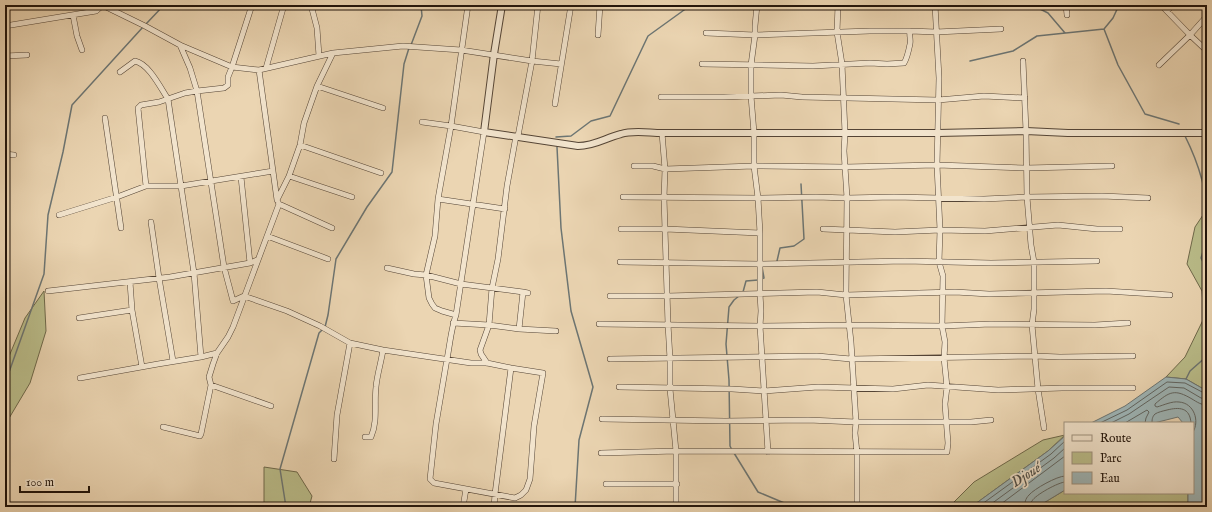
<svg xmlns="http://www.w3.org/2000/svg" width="1212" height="512" viewBox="0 0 1212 512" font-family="'IM FELL English',serif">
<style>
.green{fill:#babd8a;stroke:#6e684a}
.water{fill:#9eb6b8;stroke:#6c7573}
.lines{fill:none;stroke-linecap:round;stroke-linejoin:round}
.shore{stroke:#606562;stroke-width:1}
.stream{stroke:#6c7573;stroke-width:1.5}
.minor-casing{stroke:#544435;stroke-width:6}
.tertiary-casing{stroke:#544435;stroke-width:8}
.minor{stroke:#f2e4cd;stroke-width:5}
.tertiary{stroke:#f2e4cd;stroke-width:6}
.labels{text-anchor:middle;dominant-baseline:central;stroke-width:3.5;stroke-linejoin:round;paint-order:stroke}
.water-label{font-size:15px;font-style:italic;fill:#4d4d48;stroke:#f2e4cd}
</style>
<rect width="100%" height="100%" fill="#ebd5b2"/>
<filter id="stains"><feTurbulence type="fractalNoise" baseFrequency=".005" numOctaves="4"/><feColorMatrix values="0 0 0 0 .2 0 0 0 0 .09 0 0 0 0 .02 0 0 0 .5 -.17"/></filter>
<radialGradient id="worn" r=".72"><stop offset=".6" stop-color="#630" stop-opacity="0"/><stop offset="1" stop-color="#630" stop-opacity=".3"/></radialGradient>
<path class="green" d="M1207,209V391L1186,379L1166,377L1185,357L1204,318L1202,291L1187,264L1195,227Z
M44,291L46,331L30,383L5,425V366L25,318Z
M1065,435L1048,451L971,507H949L974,482L1043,440Z
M264,467L297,472L312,496L309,507H264Z
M1065,490V493H1188V507H1037Z"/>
<path class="water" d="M1166,377L1186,379L1207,391V507H1188V493H1193V423H1183L1178,417L1154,423H1091L1125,406Z
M1065,436V490L1037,507H971L1048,451Z"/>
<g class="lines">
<path class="shore" d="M1100,423L1127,410L1167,382L1185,383L1204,393L1207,394
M1111,423L1129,414L1169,387L1184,388L1201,398L1207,399
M1125,423L1147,410L1149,412L1146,418L1145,423
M1152,423C1152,420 1152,417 1155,414C1158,412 1163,411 1167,410C1179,407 1190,407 1191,423
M1193,432C1200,421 1194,403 1179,402C1172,401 1164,405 1157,407L1155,406V404C1170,391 1175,389 1192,399C1197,402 1201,405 1207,405
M978,507L1051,454L1065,441
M987,507L1054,458L1065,448
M997,507L1065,456
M1024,507C1025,503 1025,499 1029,495C1034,489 1057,476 1065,476
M1030,507C1031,504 1030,503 1032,501C1035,495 1059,482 1065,482"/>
<path class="stream" d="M1032,5L1048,13L1065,33
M1119,5L1113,18L1104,29L1118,65L1145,114L1179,124
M146,24L164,5
M411,45L422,16L421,5
M970,61L1013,51L1037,36L1104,29
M1185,136C1192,150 1198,165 1202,180C1205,189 1202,199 1207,208
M556,137L571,136L591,121L610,116L648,36L691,5
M557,147L561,228L571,311L593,387L579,440L575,507
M1207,239L1201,258L1207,270
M777,261L780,248L794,246L804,239L801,184
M761,279L764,278L762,267
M743,292L746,281L758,280
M1186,379L1190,371L1207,356
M5,380L8,375L44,274L48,215L63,152L72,105L143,27
M732,450L730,446L729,380L726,344L729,307L734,300L739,296
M734,453L758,492L789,505L790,507
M286,507L280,469L319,333L325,327L328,315L336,259L367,207L392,172L404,64L409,48"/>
<g class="minor-casing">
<path id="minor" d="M102,5L145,26L180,45L232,67L259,70L333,53
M311,5L317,28L319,56
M757,5L755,26V35L751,65V96L754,133V166L758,198L760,233V294L761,311L760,326L768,452
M838,5L837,32L842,64L845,133L844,151L847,198L846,295L851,342L856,422L855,433L857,453V507
M1066,5L1067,15
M1161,5L1190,35L1207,51
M1167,11L1173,5
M73,15L77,36L82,50
M5,26L96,11L103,5
M706,33L755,35L870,31H910L936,32L1001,29
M598,35L600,5
M180,45L190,68L197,91L224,267L233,301L244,296L287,311L320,326L350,343L383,350L471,363H487L511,368L543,373L534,426L530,479L526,490L521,495L515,498L434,483L430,479L436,424L447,359C450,344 451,329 456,315L484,132L451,126L422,122
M5,56L27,55
M1023,61L1026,131L1027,197L1031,245L1034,262V309L1032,325L1038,389L1044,428
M702,64L813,66L870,63L887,64L904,63C906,60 909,49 910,44C911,40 909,35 910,31
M1159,65L1190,35L1207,16
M266,68L284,5
M259,70L277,200
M120,72L135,61C149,64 160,87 168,99L194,273L201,357
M317,86L383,108
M661,97H724L781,95L802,97L938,100L984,96L1025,98
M555,104L571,5
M105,118L121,228
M662,133L665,169L664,198L668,324L670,359V389L676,451V507
M518,136L532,61L538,5
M300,145L381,173
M5,154L14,155
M634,166H653L665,169L754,166L845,167L937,165L1026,168L1112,166
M289,176L352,197
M241,177L250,263
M146,186L138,108L141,105L159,102L185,93L197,91L224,88L228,85V77L232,67L252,5
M623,197L758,198L816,197L847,198L894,197L984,199L1027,197L1102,196L1148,198
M438,199L505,209
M279,204L332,228
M59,215L117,197L146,186H181L273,171
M151,222L159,278L173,361
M621,229H665L760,233
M823,229L895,232L940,230L985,231L1058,225L1097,229H1120
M267,236L328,259
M620,262L759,264L905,261L991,263L1097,261
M387,268L414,274L426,275L461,284L523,292
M130,282L132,310L142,367
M48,291L170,277L250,263L257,260
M610,296H667L817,292L846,295L955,292L989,294L1106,291L1170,295
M456,315L442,311L435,308L432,304L429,298L426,275L435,236L438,199L451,126L468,5
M79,318L132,310
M453,323L489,325L519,329L556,331
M599,324L760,326L849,325L942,326L991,324L1095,325L1128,323
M519,329L523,292L528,293
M610,359L817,356L851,359L1035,356L1060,357L1133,356
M487,363L481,354L480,350L489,325L492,288L498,259L507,186L516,136
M80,378L158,364L201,357L217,353
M211,385L271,406
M619,387L732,389L764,391L818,387L893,389L928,385L998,390L1062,388H1133
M602,419L725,421L808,420L856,422H971L991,420
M163,427L196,435L200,436L201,434L211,385L209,377L213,364L217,353L228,337L233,327L279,204L277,200L289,176L300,145L304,123L317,86L333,53L403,46L461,50L532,61L561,64
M365,437H371C378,421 374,404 376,387C377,375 381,363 383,350
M601,453L676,451L947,452L948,443L945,404L947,387L944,358L945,342L942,326L943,276L939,262L940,230L937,165L939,78L935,5
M334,459L337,415L350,343
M606,484H677
M463,507L466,489
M494,507L495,494L511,368"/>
</g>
<g class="tertiary-casing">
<path id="tertiary" d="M502,5L494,54L484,132L578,146C595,146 605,138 621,134C633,130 649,133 662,133H938L1026,131L1068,133H1207"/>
</g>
<use href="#minor" class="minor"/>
<use href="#tertiary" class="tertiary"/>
</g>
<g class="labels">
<g class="water-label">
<text transform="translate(1026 475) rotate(-33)">Djoué</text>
</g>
</g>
<rect width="1212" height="512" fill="none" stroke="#ebd5b2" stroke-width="20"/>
<rect x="6" y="6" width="1200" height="500" fill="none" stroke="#21140b" stroke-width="2"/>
<rect x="10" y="10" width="1192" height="492" fill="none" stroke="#21140b"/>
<rect x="1064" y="422" width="130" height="72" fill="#f2e4cd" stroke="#9e917f"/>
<rect x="1072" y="435" width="20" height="6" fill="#f2e4cd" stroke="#9e917f"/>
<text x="1100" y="442" font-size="12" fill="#21140b">Route</text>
<rect x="1072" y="452" width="20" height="12" fill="#babd8a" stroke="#9e917f"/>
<text x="1100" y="462" font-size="12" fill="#21140b">Parc</text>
<rect x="1072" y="472" width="20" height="12" fill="#9eb6b8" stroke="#9e917f"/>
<text x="1100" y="482" font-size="12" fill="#21140b">Eau</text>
<path d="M20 486v6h69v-6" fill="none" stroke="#21140b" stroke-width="2"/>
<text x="26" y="486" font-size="12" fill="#21140b" stroke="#f2e4cd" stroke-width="3" paint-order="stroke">100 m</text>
<rect width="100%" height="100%" filter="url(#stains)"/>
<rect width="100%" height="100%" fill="url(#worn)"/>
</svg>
